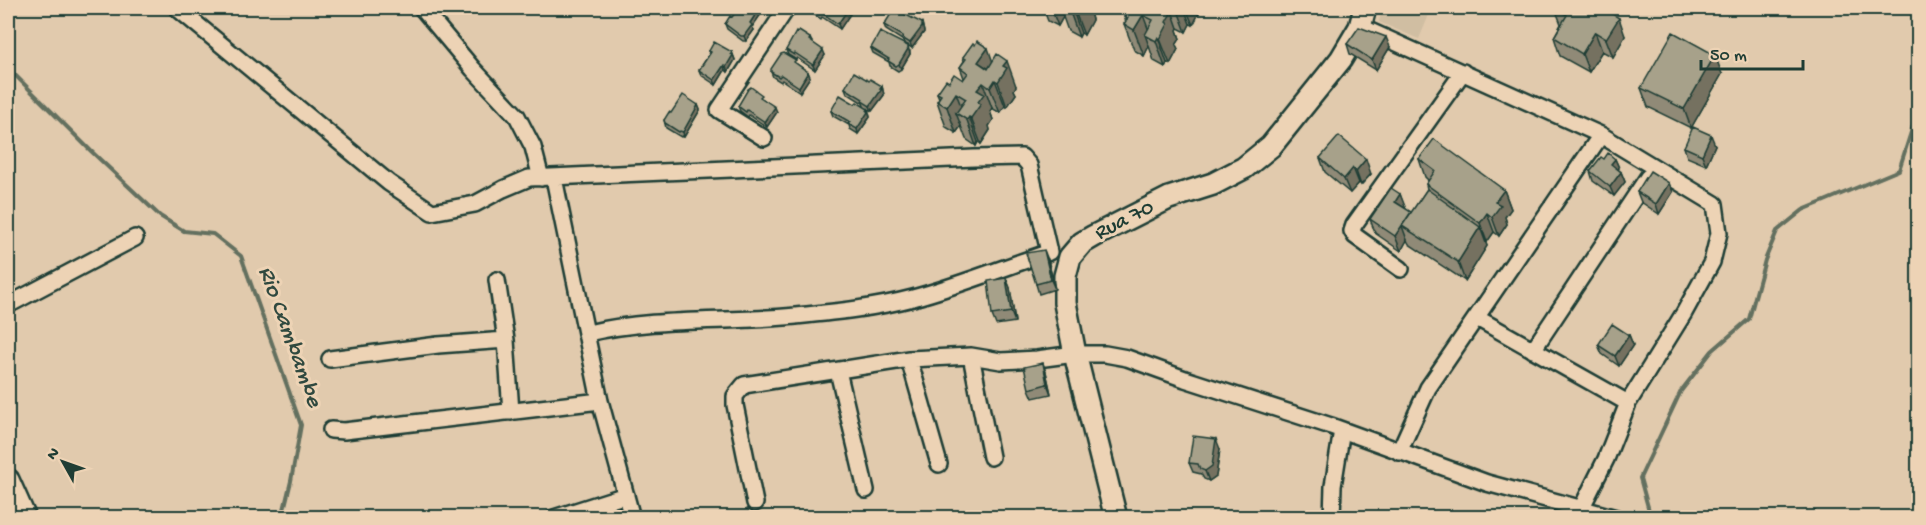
<svg xmlns="http://www.w3.org/2000/svg" width="1926" height="525" viewBox="0 0 1926 525" font-family="'Gochi Hand',sans-serif">
<style>
.built{fill:#d0bea2}
.lines{fill:none;stroke-linecap:round;stroke-linejoin:round}
.stream{stroke:#636f5f;stroke-width:4}
.street-casing{stroke:#1f3d34;stroke-width:20}
.secondary-casing{stroke:#1f3d34;stroke-width:26}
.street{stroke:#edd3b5;stroke-width:15}
.secondary{stroke:#edd3b5;stroke-width:21}
.wall{fill:#908a77;stroke:#1f3d34;stroke-width:1.5}
.shaded-wall{fill:#757161;stroke:#1f3d34;stroke-width:1.5}
.building{fill:#a7a18a;stroke:#1f3d34;stroke-width:1.5}
.labels{text-anchor:middle;dominant-baseline:central;stroke-width:6;stroke-linejoin:round;paint-order:stroke}
.street-label{font-size:22px;fill:#1f3d34;stroke:#edd3b5}
.water-label{font-size:24px;font-style:italic;fill:#30493f;stroke:#edd3b5}
</style>
<rect width="100%" height="100%" fill="#e1caad"/>
<filter id="ink" filterUnits="userSpaceOnUse"><feTurbulence type="fractalNoise" baseFrequency=".0167" numOctaves="2"/><feDisplacementMap in="SourceGraphic" scale="12" xChannelSelector="R" yChannelSelector="G"/><feConvolveMatrix kernelMatrix="1 2 1 2 8 2 1 2 1" color-interpolation-filters="sRGB"/></filter>
<g filter="url(#ink)">
<path class="built" d="M1382,8H1438L1431,10L1419,39L1379,22Z"/>
<g class="lines">
<path class="stream" d="M8,68L91,151L160,216L184,231L213,234L241,256L301,425L291,481L282,518
M1651,518L1640,478L1681,391L1712,351L1749,319L1765,260L1777,231L1803,210L1899,170L1918,110"/>
<g class="street-casing">
<path id="street" d="M177,8L389,183L432,212L475,204L503,189L529,178L974,158L1022,157L1029,165L1049,252
M422,8L473,69L517,116L533,147L541,178
M1368,30L1601,135L1715,204L1719,233L1712,262L1684,313L1628,403L1606,459L1582,507
M764,138L719,110L787,8
M554,178L600,401L632,518
M1401,269L1355,236L1352,231L1354,225L1463,72
M497,280L506,340L511,412
M8,305L135,238
M1477,318L1628,403
M588,333C656,317 726,323 796,316C835,312 875,308 913,298C958,286 1002,268 1047,253
M1533,350L1648,177
M971,356L991,457
M330,359L438,345L506,340
M909,359L939,464
M838,371L866,490
M331,430L344,431L600,401
M1399,452L1428,388L1601,135
M755,503L735,405V396L744,385L909,359L971,356L1001,361L1037,359L1075,354H1105L1127,358L1185,379L1331,426L1487,483L1616,518
M554,518L626,495
M1332,518L1333,486L1342,430"/>
</g>
<g class="secondary-casing">
<path id="secondary" d="M8,480L25,518
M1116,518L1075,354L1065,303V276L1070,257L1082,243L1094,236L1169,198L1213,184L1244,168L1271,146L1341,59L1360,27L1365,8"/>
</g>
<use href="#street" class="street"/>
<use href="#secondary" class="secondary"/>
</g>
<path class="wall" d="M1043,8H1093L1094,10L1091,16L1092,20L1084,35L1081,33L1079,37L1068,31L1063,17L1058,26L1048,21Z
M1129,8H1199L1200,11L1193,25L1190,24L1186,32L1178,28L1177,30L1180,39L1176,45L1178,49L1170,64L1167,63L1165,67L1154,61L1149,46L1144,56L1134,50L1124,24L1126,22L1124,17Z
M1412,8H1425V10Z
M1555,8L1610,12L1625,36L1613,57L1602,51L1589,72L1560,56L1554,37L1561,24Z
M759,9L761,14L752,27L754,30L746,41H743L727,29L725,24L732,17Z
M811,9H848L850,14L840,29L822,17L821,19L813,14Z
M922,23L924,32L912,48L904,43L902,40L886,30L884,25Z
M810,38L812,42L825,55L815,70L797,58L796,60L788,55L786,50Z
M1347,44L1390,47L1376,70L1350,54Z
M975,45L1016,86L1014,90L1016,94L1007,107L1005,106L1000,113L992,108L990,111L993,120L989,126L990,130L981,144L978,142L976,146L966,139L961,126L956,133L946,127L937,101L939,98L937,93L949,82L963,80L964,78L960,67L964,61L963,57Z
M871,48L910,51V54L901,69L898,71L890,66L889,62L873,53Z
M709,51L732,52L735,60L728,72L725,70L716,85L701,75L699,70L710,53Z
M797,64L808,72L810,77L800,92L782,80L781,82L773,77L771,72Z
M1722,74L1691,128L1648,107L1641,88Z
M869,81L882,86L884,95L872,111L868,109L870,117L858,134L850,129L849,125L833,116L831,111L855,104L864,106L863,103L847,93L845,88Z
M763,99L777,112L767,127L749,115L748,117L740,111L738,106Z
M698,105L700,110L684,137L682,136L681,137L666,128L664,120L671,113Z
M1715,145L1706,165L1687,157L1684,147Z
M1320,158L1371,174L1361,185L1359,183L1350,193L1325,172Z
M1419,159L1504,190L1511,209L1505,217L1507,224L1499,236L1494,232L1487,242L1485,241L1487,246L1465,281L1409,244L1407,240L1401,251L1375,233L1370,219L1400,194L1405,209L1411,213L1427,189L1426,184L1428,180L1425,177Z
M1604,159H1615L1619,168L1618,169L1621,172L1625,182L1614,196L1593,181L1590,171Z
M1637,192H1673L1659,214L1641,202Z
M1048,260L1055,289L1039,294L1036,284Z
M1006,278L1010,288L1015,322L996,325L992,315Z
M1629,335L1633,345L1619,366L1602,354L1598,345Z
M1046,372L1051,394L1033,398L1029,389Z
M1220,449L1216,476L1209,481L1204,479L1201,474L1193,472L1189,463Z"/>
<path class="shaded-wall" d="M1051,8H1060L1063,17L1058,26Z
M1072,8L1081,33L1079,37L1070,12Z
M1075,8H1093L1094,10L1091,16L1092,20L1084,35L1074,9Z
M1165,8H1171L1178,28L1177,30L1180,39L1176,45L1178,49L1170,64L1160,39L1164,10Z
M1177,8H1184L1190,24L1186,32Z
M1186,8H1199L1200,11L1193,25Z
M1605,8H1608L1611,18H1619L1625,36L1613,57L1606,39Z
M759,9L761,14L752,27L754,30L746,41L744,36L750,23Z
M848,9L850,14L840,29L838,24Z
M1143,15L1152,39L1145,35L1149,46L1144,56L1134,30Z
M922,23L924,32L912,48L910,43Z
M1595,32L1602,51L1589,72L1582,54Z
M1158,37L1167,63L1165,67L1156,41Z
M1386,37L1390,47L1376,70L1372,60Z
M908,46L910,54L901,69L899,64Z
M988,48L997,74L978,62Z
M823,50L825,55L815,70L813,65Z
M732,52L735,60L728,72L726,67Z
M1715,55L1722,74L1691,128L1684,109Z
M1007,61L1016,86L1014,90L1016,94L1007,107L998,82L1003,66Z
M724,65L725,70L716,85L714,80Z
M808,72L810,77L800,92L799,87Z
M995,80L1005,106L1000,113L990,88Z
M983,83L992,108L990,111L993,120L989,126L990,130L981,144L971,118L978,102L977,90Z
M882,86L884,95L872,111L870,106Z
M956,93L966,119L956,113L961,126L956,133L947,107Z
M698,105L700,110L684,137L683,132Z
M775,107L777,112L767,127L765,122Z
M868,109L870,117L858,134L857,129Z
M969,117L978,142L976,146L967,120Z
M1711,135L1715,145L1706,165L1702,155Z
M1366,159L1371,174L1361,185L1356,171Z
M1615,159L1619,168L1614,174L1611,164Z
M1353,168L1359,183L1350,193L1344,179Z
M1621,172L1625,182L1614,196L1610,187Z
M1669,183L1673,192L1659,214L1656,204Z
M1504,190L1511,209L1505,217L1507,224L1499,236L1492,217L1495,202Z
M1400,194L1406,209L1395,202Z
M1411,212L1402,226L1407,240L1401,251L1395,236Z
M1487,213L1494,232L1487,242L1480,223Z
M1480,227L1487,246L1465,281L1458,262Z
M1044,250L1048,260L1055,289L1051,280Z
M1006,278L1010,288L1015,322L1011,312Z
M1629,335L1633,345L1619,366L1615,356Z
M1043,363L1046,372L1051,394L1047,384Z
M1216,439L1220,449L1216,476L1209,481L1205,471Z"/>
<path class="building" d="M739,8H757L759,9L750,23L752,25L744,36H741L725,24L730,16L732,17Z
M812,8H846L848,9L838,24L821,12L819,14L811,9Z
M1063,8H1075L1074,9L1072,8L1070,12Z
M1129,8H1165L1164,10L1171,13L1166,22L1168,24L1160,39L1158,37L1156,41L1145,35L1153,20L1143,15L1134,30L1124,24L1128,18L1124,17Z
M1555,8H1605L1606,10L1619,18L1606,39L1595,32L1582,54L1554,37L1567,15Z
M894,9L922,23V27L910,43L902,38L903,36L884,25Z
M1359,27L1386,37L1372,60L1347,44Z
M799,31L810,38L809,40L823,50L813,65L795,53L794,55L786,50L796,32L797,33Z
M880,32L908,46V49L899,64L896,66L888,61L889,59L871,48Z
M1673,32L1715,55L1684,109L1641,88Z
M977,41L988,48L978,62L988,69L997,54L1007,61L1003,66L1007,68L998,82L995,80L990,88L983,83L977,90L984,94L978,102L981,104L971,118L969,117L967,120L956,113L966,99L956,93L947,107L937,101L941,95L937,93L946,80L949,82L954,74L963,80L968,73L960,67L966,59L963,57L973,43L975,45Z
M714,42L732,52L731,54L733,55L726,67L724,65L714,80L699,70L711,52L709,51Z
M784,53L796,60L794,62L808,72L799,87L781,75L779,77L771,72V69L781,54Z
M854,72L869,81L870,79L882,86L880,89H882L870,106L862,101L863,99L845,88Z
M751,87L762,95L760,97L775,107L765,122L747,110L746,112L738,106L748,89Z
M683,95L698,105L683,132L680,131L679,132L665,123L664,120L669,112L671,113Z
M840,95L855,104L857,102L868,109L867,111L868,112L857,129L848,124L850,122L831,111Z
M1693,127L1711,135L1702,155L1684,147Z
M1339,136L1366,159L1356,171L1353,168L1344,179L1320,158Z
M1434,139L1504,190L1495,202L1501,205L1492,217L1487,213L1480,223L1426,184L1435,171L1419,159Z
M1608,153L1615,159L1611,164L1621,172L1610,187L1590,171L1601,157L1604,159Z
M1650,171L1669,183L1656,204L1637,192Z
M1391,188L1400,194L1395,202L1411,212L1395,236L1370,219Z
M1427,189L1480,227L1458,262L1402,226Z
M1044,250L1051,280L1036,284L1026,253Z
M1006,278L1011,312L992,315L988,281Z
M1612,324L1629,335L1615,356L1598,345Z
M1043,363L1047,384L1029,389L1024,367Z
M1193,436L1216,439L1212,466L1205,471L1200,469L1198,464L1189,463Z
M1263,511V518H1237V514Z"/>
</g>
<g class="labels">
<g class="street-label">
<text transform="translate(1125 221) rotate(-27)">Rua 70</text>
</g>
<g class="water-label">
<text transform="translate(289 337) rotate(70)">Rio Cambambe</text>
</g>
</g>
<rect width="1926" height="525" fill="none" stroke="#edd3b5" stroke-width="30"/>
<rect x="15" y="15" width="1896" height="495" fill="none" stroke="#1f3d34" stroke-width="2" filter="url(#ink)"/>
<g transform="translate(63 462) rotate(310)" stroke="#edd3b5" stroke-width="4.5" paint-order="stroke">
<path d="M0-4.5L10 22L0 15L-10 22Z" fill="#1f3d34"/>
<text y="-9" font-size="16" font-weight="bold" text-anchor="middle" fill="#1f3d34">N</text>
</g>
<path d="M1701 60v9h102v-9" fill="none" stroke="#1f3d34" stroke-width="3"/>
<text x="1710" y="60" font-size="18" fill="#1f3d34" stroke="#edd3b5" stroke-width="4.5" paint-order="stroke">50 m</text>
</svg>
